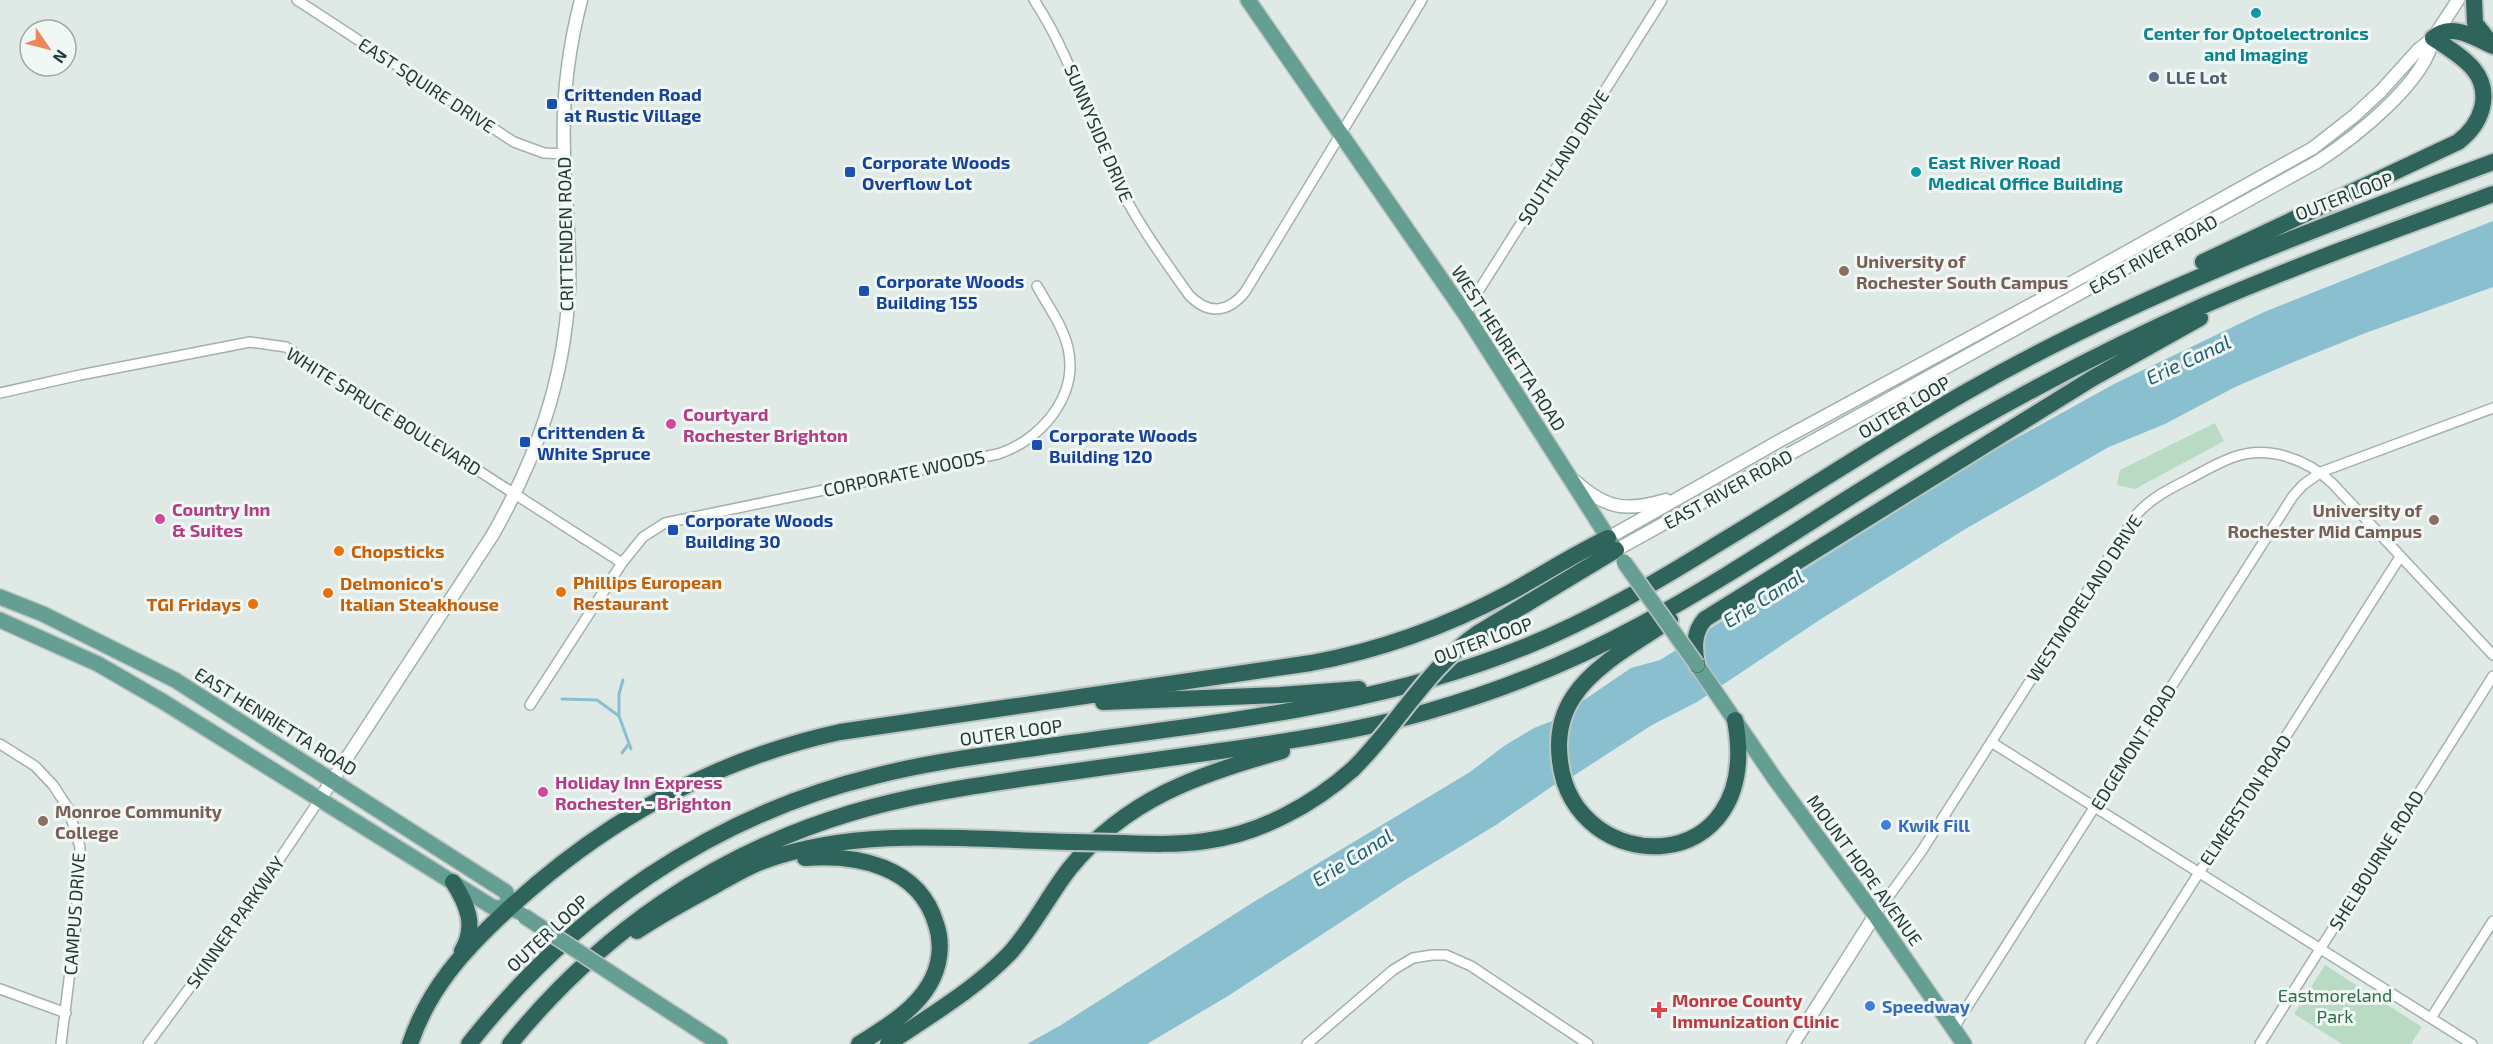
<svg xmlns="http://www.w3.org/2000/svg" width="2493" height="1044" viewBox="0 0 2493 1044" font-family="'Exo 2',sans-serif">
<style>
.green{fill:#b9dbc4}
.water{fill:#89bfce}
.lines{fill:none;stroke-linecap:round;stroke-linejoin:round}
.stream{stroke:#89bfce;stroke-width:3}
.minor-casing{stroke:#a2b1ad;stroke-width:12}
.tertiary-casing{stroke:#a2b1ad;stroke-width:15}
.primary-casing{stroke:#bcc4c2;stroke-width:18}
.motorway-casing{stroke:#bcc4c2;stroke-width:20}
.minor{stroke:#fff;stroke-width:9}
.tertiary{stroke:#fff;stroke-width:12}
.primary{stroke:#659e93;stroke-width:15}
.motorway{stroke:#2e645c;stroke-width:16}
.primary-bridge-casing{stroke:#bcc4c2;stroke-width:18;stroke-linecap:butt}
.motorway-bridge-casing{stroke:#bcc4c2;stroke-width:20;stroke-linecap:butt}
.primary-bridge{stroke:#659e93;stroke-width:15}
.motorway-bridge{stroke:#2e645c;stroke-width:16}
.culture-dot{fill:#0f9aa8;stroke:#f0f7f4;stroke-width:2}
.service-dot{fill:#5c6f8a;stroke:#f0f7f4;stroke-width:2}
.transit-dot{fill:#1a4fb4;stroke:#f0f7f4;stroke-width:2}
.education-dot{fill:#8d6e63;stroke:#f0f7f4;stroke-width:2}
.hotel-dot{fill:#d1479c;stroke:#f0f7f4;stroke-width:2}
.food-dot{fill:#e8710a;stroke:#f0f7f4;stroke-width:2}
.shop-dot{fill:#3f7fe0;stroke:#f0f7f4;stroke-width:2}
.health-dot{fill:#e0444e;stroke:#f0f7f4;stroke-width:2}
.labels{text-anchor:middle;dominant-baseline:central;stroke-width:6;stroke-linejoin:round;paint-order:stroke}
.culture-label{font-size:18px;font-weight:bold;fill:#0d838f;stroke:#f0f7f4}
.service-label{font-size:18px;font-weight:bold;fill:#4e5e75;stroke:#f0f7f4;text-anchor:start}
.street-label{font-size:18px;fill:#213934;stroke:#f0f7f4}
.transit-label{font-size:18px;font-weight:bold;fill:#164399;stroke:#f0f7f4;text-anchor:start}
.education-label{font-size:18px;font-weight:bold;fill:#785e54;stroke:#f0f7f4;text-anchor:start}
.hotel-label{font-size:18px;font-weight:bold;fill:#b23c85;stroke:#f0f7f4;text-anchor:start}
.food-label{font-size:18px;font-weight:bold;fill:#c56008;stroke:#f0f7f4;text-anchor:start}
.shop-label{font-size:18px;font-weight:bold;fill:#366cbe;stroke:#f0f7f4;text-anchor:start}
.park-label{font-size:18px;fill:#2d6e4a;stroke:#f0f7f4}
.health-label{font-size:18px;font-weight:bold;fill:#be3a42;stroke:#f0f7f4;text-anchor:start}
.water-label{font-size:20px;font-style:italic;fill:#1e5f72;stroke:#f0f7f4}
</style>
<rect width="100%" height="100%" fill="#dfeae6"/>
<path class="green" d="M2215,423L2224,441L2135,489L2117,485L2120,470Z
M2325,965L2422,1027L2411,1044H2342L2294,1014Z"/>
<path class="water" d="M2493,221V287L2363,334L2291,363L2235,387L2165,424L2109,447L1967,528L1821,619L1697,702L1652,725L1567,780L1554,785L1496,825L1405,880L1228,996L1147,1044H1027L1061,1025L1252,903L1470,772L1504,746L1534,728L1568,715L1581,702L1631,668L1660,660L1993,451L2114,384L2264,312Z"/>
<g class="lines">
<path class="stream" d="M562,699L597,700L619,716L631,749
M619,716V694L623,680
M622,753L628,745"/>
<g class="minor-casing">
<path id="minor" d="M297,0L514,142L544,153L564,154
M1034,0C1070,54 1087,116 1114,175C1133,217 1162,257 1189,295C1208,315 1228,313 1245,292L1422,0
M1466,315L1474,298L1662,0
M0,393L80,375L250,342L286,347L622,563
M530,705L622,563L643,537L665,523L998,454C1041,440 1079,396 1068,348C1063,326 1048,306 1037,286
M1991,742L2472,1044
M0,744L35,766L53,785L68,808L80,847L76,923L61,1044
M1875,915L1921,852L2136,515C2151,498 2169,489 2189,479C2204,471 2219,462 2234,457C2268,445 2307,459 2332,483L2493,655
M0,989L66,1013
M2431,1018L2493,921
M1953,1029L2293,496L2303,485L2321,472L2493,408
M148,1044L227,937L320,799
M1307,1044L1393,970L1413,958L1432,955H1446L1471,966L1588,1044
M2090,1044L2400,557
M2260,1044L2493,676"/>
</g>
<g class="tertiary-casing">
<path id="tertiary" d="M1575,481C1606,509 1626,512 1666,500
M1608,538L1781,440L2062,288L2313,148L2354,116L2381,91L2418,50L2433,38L2458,0
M1616,550L2317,162C2354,138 2426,82 2433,38
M320,799L492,536C537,457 564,381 569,290C571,245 565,199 564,153C562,102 568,50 581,0
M1793,1044L1875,915"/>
</g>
<g class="primary-casing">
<path id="primary" d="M1248,0L1466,315L1614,547
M0,597L43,614L175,680L506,892L511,907
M0,620L98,664L162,701L494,908L511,907L517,911
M1697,665L1775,779L1875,915L1964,1044
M623,981L720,1044"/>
</g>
<g class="motorway-casing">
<path id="motorway" d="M2474,0L2475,23L2490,42
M2203,262L2458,142C2470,133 2478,123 2482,108C2491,72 2459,55 2433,38C2452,22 2473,37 2493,46
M1670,620C1639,641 1595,664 1574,696C1561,715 1557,738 1560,761C1573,879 1765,883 1735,720
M1478,633L1616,550
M1697,665C1694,649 1693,632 1705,619L2093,378L2200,318
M1103,702L1280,695L1359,689
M1122,843C1150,844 1178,845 1205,841C1259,834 1313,805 1353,769
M805,858C857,854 919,866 936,924C943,944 940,967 929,985C913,1012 884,1028 859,1044
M453,882C467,904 477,926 462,951
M637,931C662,914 689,900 716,885C733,876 750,865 769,859C864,826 972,840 1072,842
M410,1044C428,990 463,951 504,913C600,823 712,760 840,732L1311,663C1382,650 1445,627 1509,593C1542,575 1574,554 1608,538
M469,1044C573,912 711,816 875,776C930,762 986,755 1042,747C1206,723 1373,709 1527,646C1593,619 1655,583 1716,545C1800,495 1881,441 1966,392C2134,296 2313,229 2493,162
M510,1044C599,934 714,854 851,813C911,795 973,786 1034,777C1096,768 1158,760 1220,751C1289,741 1358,731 1426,712C1500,691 1572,662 1640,625C1753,564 1857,488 1969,425C2046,381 2124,341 2205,305C2300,264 2397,229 2493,194
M888,1044C929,1016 974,990 1009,954C1033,928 1048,896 1070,868C1126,799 1199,774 1282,751"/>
</g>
<use href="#minor" class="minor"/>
<use href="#tertiary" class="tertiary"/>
<use href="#primary" class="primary"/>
<use href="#motorway" class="motorway"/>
<g class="primary-bridge-casing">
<path id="primary-bridge" d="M1624,562L1697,665
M524,916L623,981"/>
</g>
<g class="motorway-bridge-casing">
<path id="motorway-bridge" d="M1353,769C1397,726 1427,668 1478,633
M1072,842L1122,843"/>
</g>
<use href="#primary-bridge" class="primary-bridge"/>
<use href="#motorway-bridge" class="motorway-bridge"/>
</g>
<g class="culture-dot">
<circle cx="2256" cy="13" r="6"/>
<circle cx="1916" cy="172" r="6"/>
</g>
<circle class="service-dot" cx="2154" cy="77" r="6"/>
<g class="transit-dot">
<rect x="546" y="98" width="12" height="12" rx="3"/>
<rect x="844" y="166" width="12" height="12" rx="3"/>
<rect x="858" y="285" width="12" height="12" rx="3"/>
<rect x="519" y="436" width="12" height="12" rx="3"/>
<rect x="1031" y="439" width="12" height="12" rx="3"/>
<rect x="667" y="524" width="12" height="12" rx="3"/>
</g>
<g class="education-dot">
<circle cx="1844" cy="271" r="6"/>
<circle cx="2434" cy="520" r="6"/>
<circle cx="43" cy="821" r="6"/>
</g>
<g class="hotel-dot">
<circle cx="671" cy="424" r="6"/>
<circle cx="160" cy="519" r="6"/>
<circle cx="543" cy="792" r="6"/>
</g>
<g class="food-dot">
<circle cx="339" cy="551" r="6"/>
<circle cx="561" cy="592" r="6"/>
<circle cx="328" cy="593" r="6"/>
<circle cx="253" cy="604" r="6"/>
</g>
<g class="shop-dot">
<circle cx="1886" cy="825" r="6"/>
<circle cx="1870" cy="1006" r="6"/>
</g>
<path class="health-dot" d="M1656 1001h6v6h6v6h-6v6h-6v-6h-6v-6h6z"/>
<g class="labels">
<g class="culture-label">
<text x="2256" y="33">Center for Optoelectronics<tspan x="2256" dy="21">and Imaging</tspan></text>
<text x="1928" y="162" text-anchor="start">East River Road<tspan x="1928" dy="21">Medical Office Building</tspan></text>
</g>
<g class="service-label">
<text x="2166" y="77">LLE Lot</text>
</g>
<g class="street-label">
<text transform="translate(427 85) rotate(33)">EAST SQUIRE DRIVE</text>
<text transform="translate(1099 133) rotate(67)">SUNNYSIDE DRIVE</text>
<text transform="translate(1563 157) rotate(-58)">SOUTHLAND DRIVE</text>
<text transform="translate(2344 196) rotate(-21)">OUTER LOOP</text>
<text transform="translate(565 234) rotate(-91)">CRITTENDEN ROAD</text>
<text transform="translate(2153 254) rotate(-29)">EAST RIVER ROAD</text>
<text transform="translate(1509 348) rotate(57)">WEST HENRIETTA ROAD</text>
<text transform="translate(1904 407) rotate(-31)">OUTER LOOP</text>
<text transform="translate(384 411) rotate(32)">WHITE SPRUCE BOULEVARD</text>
<text transform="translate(904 473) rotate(-12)">CORPORATE WOODS</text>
<text transform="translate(1728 489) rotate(-29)">EAST RIVER ROAD</text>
<text transform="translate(2084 598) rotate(-57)">WESTMORELAND DRIVE</text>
<text transform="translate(1483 640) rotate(-20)">OUTER LOOP</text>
<text transform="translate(276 721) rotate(32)">EAST HENRIETTA ROAD</text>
<text transform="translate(1011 732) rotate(-8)">OUTER LOOP</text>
<text transform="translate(2133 747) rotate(-58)">EDGEMONT ROAD</text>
<text transform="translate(2245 800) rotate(-57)">ELMERSTON ROAD</text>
<text transform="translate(2376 860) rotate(-58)">SHELBOURNE ROAD</text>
<text transform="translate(1865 870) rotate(54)">MOUNT HOPE AVENUE</text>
<text transform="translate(74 914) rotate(-86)">CAMPUS DRIVE</text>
<text transform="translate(235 922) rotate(-55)">SKINNER PARKWAY</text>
<text transform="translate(547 933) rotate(-43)">OUTER LOOP</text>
</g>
<g class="transit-label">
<text x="564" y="94">Crittenden Road<tspan x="564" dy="21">at Rustic Village</tspan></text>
<text x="862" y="162">Corporate Woods<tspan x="862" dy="21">Overflow Lot</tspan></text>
<text x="876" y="281">Corporate Woods<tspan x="876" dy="21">Building 155</tspan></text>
<text x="537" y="432">Crittenden &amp;<tspan x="537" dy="21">White Spruce</tspan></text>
<text x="1049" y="435">Corporate Woods<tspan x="1049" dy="21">Building 120</tspan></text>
<text x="685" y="520">Corporate Woods<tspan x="685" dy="21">Building 30</tspan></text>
</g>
<g class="education-label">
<text x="1856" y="261">University of<tspan x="1856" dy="21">Rochester South Campus</tspan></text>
<text x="2422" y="510" text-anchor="end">University of<tspan x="2422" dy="21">Rochester Mid Campus</tspan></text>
<text x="55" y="811">Monroe Community<tspan x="55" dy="21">College</tspan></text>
</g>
<g class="hotel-label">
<text x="683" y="414">Courtyard<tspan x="683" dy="21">Rochester Brighton</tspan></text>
<text x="172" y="509">Country Inn<tspan x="172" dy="21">&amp; Suites</tspan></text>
<text x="555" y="782">Holiday Inn Express<tspan x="555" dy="21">Rochester - Brighton</tspan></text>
</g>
<g class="food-label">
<text x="351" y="551">Chopsticks</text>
<text x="573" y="582">Phillips European<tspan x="573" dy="21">Restaurant</tspan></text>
<text x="340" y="583">Delmonico's<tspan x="340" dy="21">Italian Steakhouse</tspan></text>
<text x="241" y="604" text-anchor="end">TGI Fridays</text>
</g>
<g class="shop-label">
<text x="1898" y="825">Kwik Fill</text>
<text x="1882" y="1006">Speedway</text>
</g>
<g class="park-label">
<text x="2335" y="995">Eastmoreland<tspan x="2335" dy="21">Park</tspan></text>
</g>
<g class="health-label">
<text x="1672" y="1000">Monroe County<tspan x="1672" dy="21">Immunization Clinic</tspan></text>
</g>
<g class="water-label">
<text transform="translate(2188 359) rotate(-25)">Erie Canal</text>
<text transform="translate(1763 598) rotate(-32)">Erie Canal</text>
<text transform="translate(1352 857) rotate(-32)">Erie Canal</text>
</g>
</g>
<g transform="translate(48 48) rotate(125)"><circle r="28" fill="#f0f7f4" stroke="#9daba7" stroke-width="1.5"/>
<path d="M0-4.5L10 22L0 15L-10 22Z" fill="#ec875b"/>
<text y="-9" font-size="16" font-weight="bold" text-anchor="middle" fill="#213934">N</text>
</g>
</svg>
